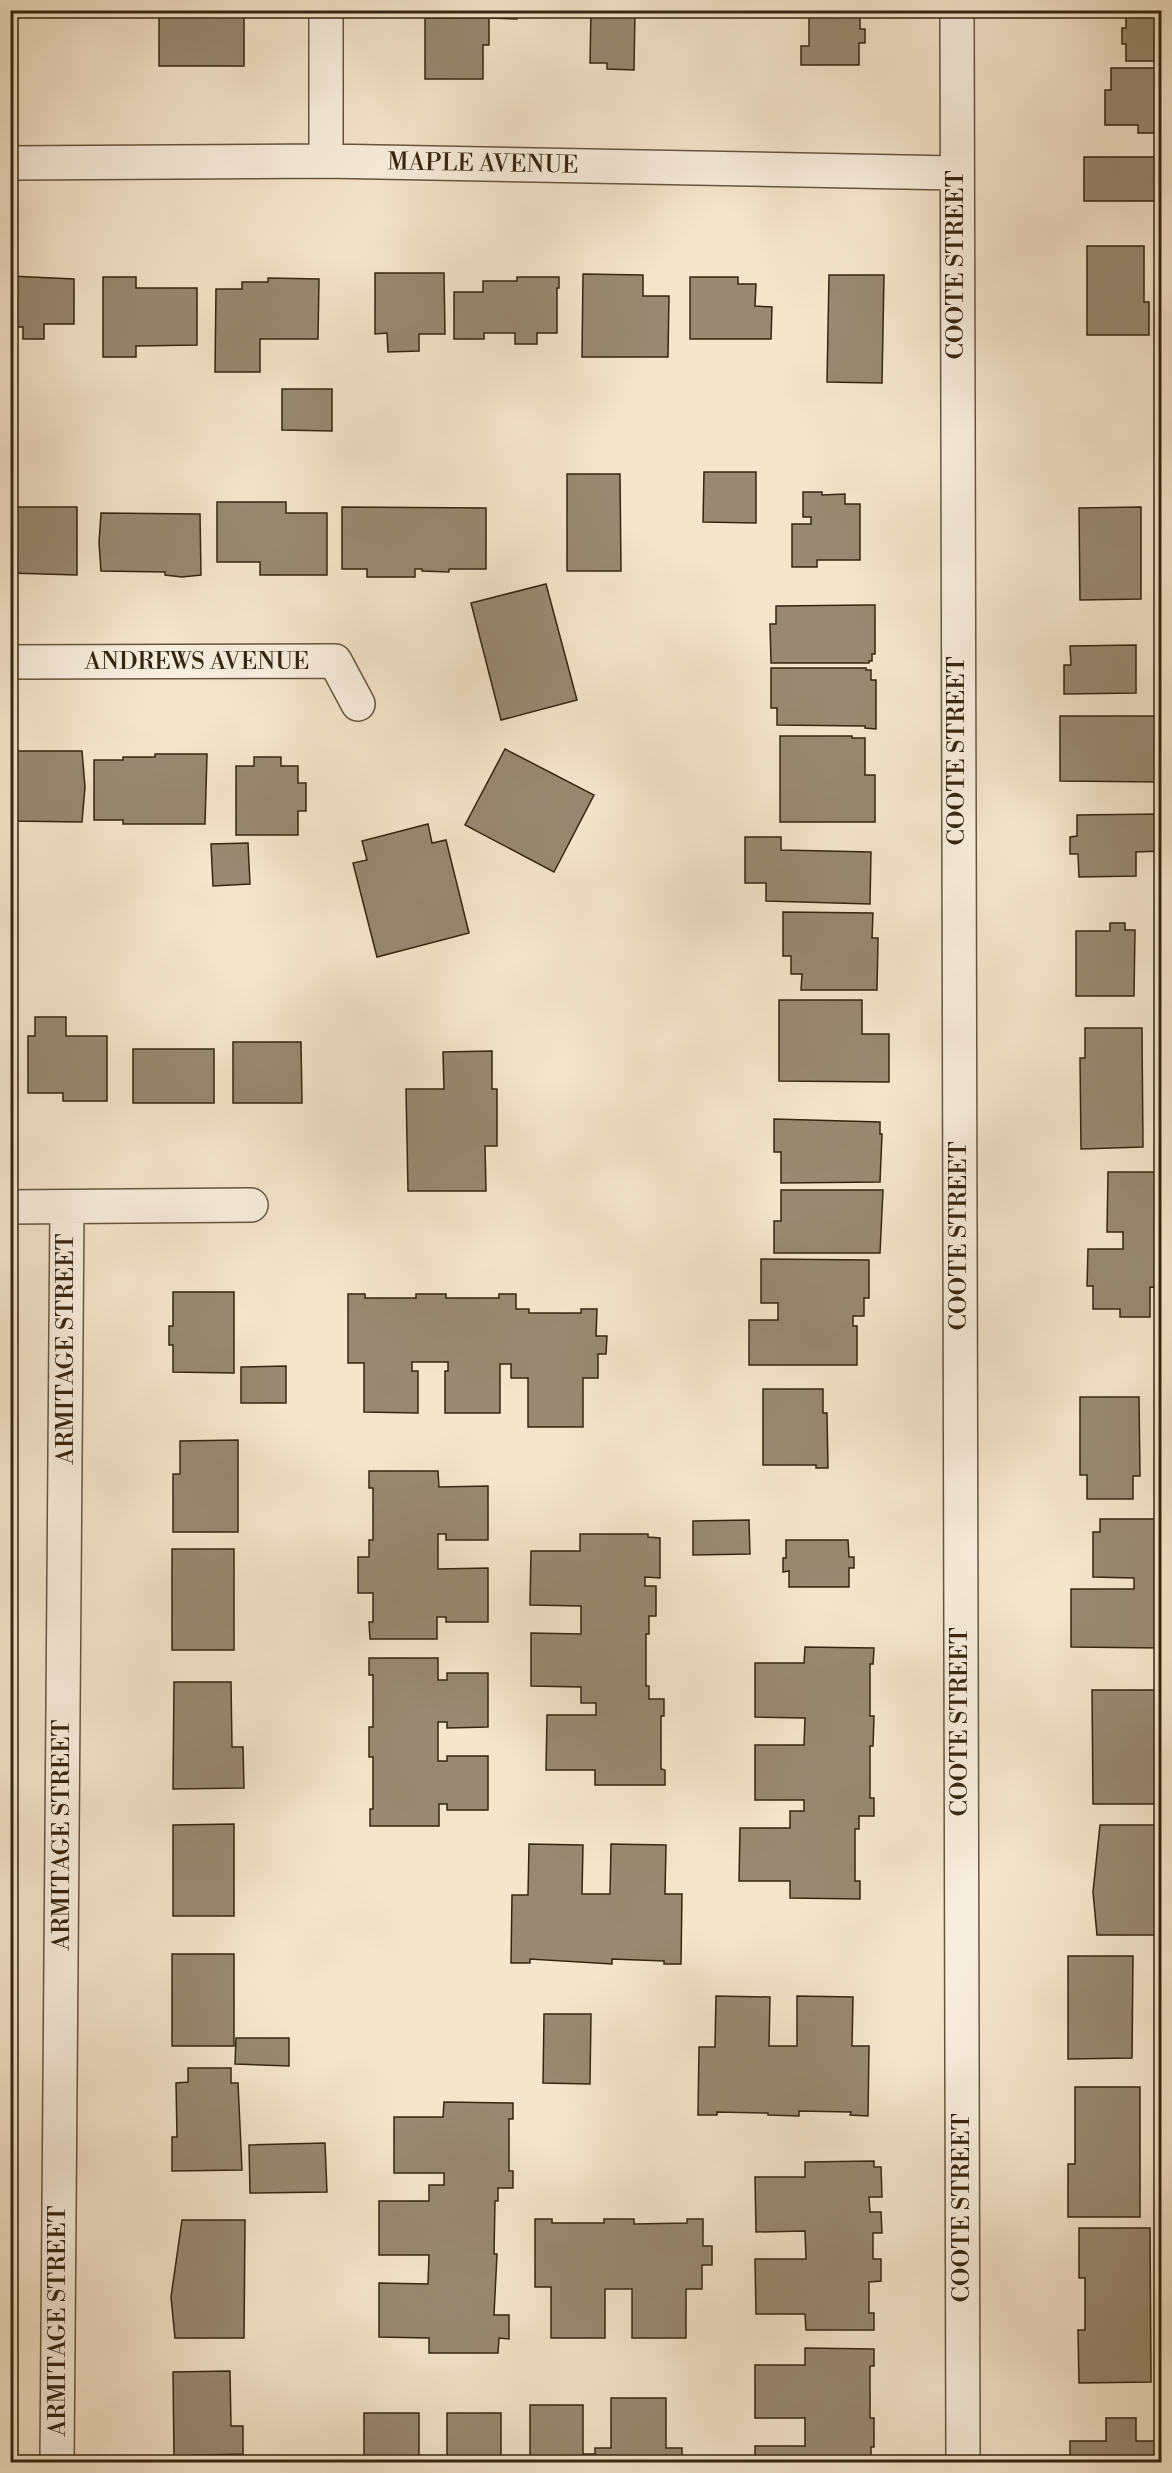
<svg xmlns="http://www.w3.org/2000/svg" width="1172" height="2473" viewBox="0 0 1172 2473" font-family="'Libre Bodoni',serif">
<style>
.building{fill:#988972;stroke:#352611;stroke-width:1.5}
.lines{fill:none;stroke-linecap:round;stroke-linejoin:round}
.minor-casing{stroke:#655640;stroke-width:36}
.minor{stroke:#f8eede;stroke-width:33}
.labels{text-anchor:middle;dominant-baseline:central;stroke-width:4.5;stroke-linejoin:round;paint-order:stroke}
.street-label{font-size:24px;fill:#352611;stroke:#f8eede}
</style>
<rect width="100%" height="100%" fill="#f4e5cc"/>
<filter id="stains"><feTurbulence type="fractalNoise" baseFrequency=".00333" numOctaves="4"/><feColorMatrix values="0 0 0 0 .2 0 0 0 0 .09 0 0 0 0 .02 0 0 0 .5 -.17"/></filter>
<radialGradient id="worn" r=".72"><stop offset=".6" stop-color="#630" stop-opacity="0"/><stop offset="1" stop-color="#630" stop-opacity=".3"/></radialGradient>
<path class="building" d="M159,10H244V66H159Z
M490,10H517V19L490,18Z
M591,10H635L634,70L607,69V63H590Z
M809,10H860V29H865V43H859V65H801V46H809Z
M1126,10H1162V61H1126V44H1122V28H1126Z
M425,18H489V45H483V79H425Z
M1111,68H1162V133H1138V125H1105V90H1111Z
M1084,157H1156V175H1162V194H1156V201H1084Z
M1087,246H1144V302H1149V335H1087Z
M375,273H444L445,334H419V351L388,352L387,333L375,334Z
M583,274L643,275V296H669L668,357H582Z
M829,275H884L882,383L827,382Z
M10,276L74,279V324H44V339H23V327H10Z
M103,277H136V288H197V345L136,346V357H103Z
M517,277H559V288H557V333H537V344H515V333H484V339H454V292H483V281H517Z
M690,277H738V284H756L755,306L772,307L771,339H690Z
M268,278L319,279L318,339H260V372H215L216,289H242V282H268Z
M282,389H332V431L282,430Z
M704,472H756V523L703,522Z
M567,474H620L621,571H567Z
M803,492H822V495L845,494V504H860V560H817V567H792V524H811V517H803Z
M217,502H286V513H327V575H260V562H217Z
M13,507H77V575L10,573V526H13Z
M342,507L486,508V569H449V572L422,571V569H415V577H367V569H342Z
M1141,507V599L1080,600L1079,508Z
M101,513L200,514L201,575L182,577L165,575V572L101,571L99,543Z
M546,584L577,700L501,720L471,603Z
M868,605H875V654H872V661H869V663H771L770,624H776V606Z
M1136,645V693L1064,694V665H1071L1070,646Z
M771,668H866V670H871V680H876V729L865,728V726L777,725V708H771Z
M1060,716H1162V782L1060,781Z
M780,736H852V738H865V775H875V822H780Z
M505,749L594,795L554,872L465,825Z
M10,751H82L85,787L82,822L10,821Z
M155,754H207L205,824H123V820H94V760H123V757H155Z
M254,757H281V766H298V783H306V811H298V835H236V766H254Z
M1161,814V851L1136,852V876L1079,877L1078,854H1070V837L1077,836V815Z
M428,824L432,843L446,840L469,933L377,957L353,863L367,860L362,841Z
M745,837H781V850L871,852L870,904L766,901V883H745Z
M248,843L250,884L213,886L211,844Z
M783,912L873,913L872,938H878L877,990H801L802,974H791V956H783Z
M1110,923H1125V930H1135L1134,996H1076V931H1110Z
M779,1000H862V1034H889V1082L779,1081Z
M35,1017H66V1036H107V1101H63V1093H28V1036H35Z
M1085,1028H1142L1143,1147L1081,1149L1080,1058H1085Z
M233,1042H301L302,1103H233Z
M133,1049H214V1103H133Z
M492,1051V1089H497V1146H485L486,1191H408L406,1089H444L443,1052Z
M774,1119L880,1122V1134H882L880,1182L781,1183V1152H774Z
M1108,1172H1162V1288L1150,1287V1317H1120V1309H1093V1286H1087L1088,1249H1123V1232H1107Z
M781,1190H883L880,1253H774V1221H781Z
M761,1259L869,1260V1298H864V1316H853V1326H857V1365H749V1320H778V1303H761Z
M173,1292H234V1373L173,1372V1345H169V1326H173Z
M348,1294H365V1298H416V1294H446V1298H499V1294H516V1309H529V1313H581V1309H597L596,1336H607L606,1354H598V1378H583V1427H528V1378H511V1364H500V1413H445V1371H448V1362H412V1371H418V1413L364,1412V1363H348Z
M286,1366V1403H241V1367Z
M763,1389H823V1413H827L828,1468H816V1465H763Z
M1080,1397H1139L1140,1476H1133V1499H1087V1475H1080Z
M238,1440V1532H173V1474H180V1441Z
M369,1471H438L439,1487L488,1486V1540H446V1534H438V1569L488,1568V1622H446V1617H437V1639H370L369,1622H373V1593H358V1557H369V1540H373V1488H369Z
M1100,1519H1162V1648L1071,1647V1589H1134V1578L1093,1577V1532H1100Z
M749,1520L750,1554L693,1555V1521Z
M580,1534H648V1537L660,1538V1578L645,1577V1586H656V1616H649V1634H646V1686H649V1699H664V1716H661V1769L665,1770V1785H595V1770H546L547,1715H596V1703H581V1687L531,1686V1633L581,1634V1606L530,1605L531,1551H580Z
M786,1540H848L849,1557H854V1568H849V1587H789V1571L783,1572V1558H786Z
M172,1549H234V1650H172Z
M805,1647L874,1648L873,1664H870V1716H874L873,1746H870V1798H874V1816H859V1829H855V1881H860V1899L790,1898V1881H739L740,1828H790V1811H804V1800H755V1745H804L805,1718L755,1717V1663H804Z
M369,1658H438V1680H447V1673H488V1727L447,1728V1722H438V1761H447V1756H488V1810H447V1804H439V1826H370V1809H373V1757H369V1727H373V1675H369Z
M174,1682H231L232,1747H243L244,1788L173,1789Z
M1092,1690H1162V1804H1093Z
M234,1824V1916H173V1825Z
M1100,1825H1156L1161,1890L1157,1935H1097L1093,1892Z
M529,1844L583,1845L582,1894H610L611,1844L666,1845L665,1894H682L681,1964H664V1961L612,1959V1964L530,1959V1963H511L512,1895H528Z
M172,1954H234V2046H172Z
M1068,1956H1133L1132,2058L1068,2059Z
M716,1996L770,1997L769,2046H797V1996L853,1997L852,2046H869L868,2116L850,2115L851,2112L799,2111V2116L768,2115V2113L717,2112V2115H698L699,2047H715Z
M544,2014H591L590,2084L543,2083Z
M236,2038H289V2066L235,2064Z
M188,2068H231V2083H238L242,2170L172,2171V2137H177L176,2083L188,2082Z
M1075,2087H1140V2217H1068V2164H1075Z
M444,2102L513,2103V2119H509V2171H513V2188H498V2201H495L494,2254H497L494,2315H509V2339L499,2338L498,2353H429V2338L379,2337V2283L428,2284L429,2255H379V2201H429V2185H444V2173H394V2117H443Z
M325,2143L327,2192L250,2193L249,2145Z
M874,2161V2167H881L882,2197H869L870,2212H881L882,2233H873V2259H881V2281L869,2282V2313H874V2330H806L805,2314H756L755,2259H806L805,2231L756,2232L755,2177H805V2162Z
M535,2219H552V2223H604V2219H634V2224L687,2223V2219H703V2246H712V2265H702V2289H686V2338H632V2289H605V2338H551V2287H535Z
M182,2220H245L244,2338H175L171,2297Z
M1079,2228H1150L1151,2382L1079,2383L1078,2330H1085V2278H1079Z
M805,2348L874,2349V2366H870V2418H874V2447H871V2462H755V2446H805V2418H755V2365H805Z
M230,2371L231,2426H243V2454L174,2456L173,2372Z
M611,2398H666V2448H682V2462H364V2413H419V2461H447V2413H501V2462H514V2456H530V2405H583V2454H595V2448H611Z
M1106,2418H1136V2441H1162V2462H1070V2441H1106Z"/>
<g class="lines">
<g class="minor-casing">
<path id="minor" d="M957,10L963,2462
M326,161V10
M10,163L326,161L955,173
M10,662L335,661L358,704
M10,1207L251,1205
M57,2462L67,1207"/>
</g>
<use href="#minor" class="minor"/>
</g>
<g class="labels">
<g class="street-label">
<text transform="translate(483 164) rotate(1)">MAPLE AVENUE</text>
<text transform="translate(956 265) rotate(-90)">COOTE STREET</text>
<text x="197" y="662">ANDREWS AVENUE</text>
<text transform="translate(957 751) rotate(-90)">COOTE STREET</text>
<text transform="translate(959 1236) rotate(-90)">COOTE STREET</text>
<text transform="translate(66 1349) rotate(-90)">ARMITAGE STREET</text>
<text transform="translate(960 1722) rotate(-90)">COOTE STREET</text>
<text transform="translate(62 1835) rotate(-90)">ARMITAGE STREET</text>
<text transform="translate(962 2208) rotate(-90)">COOTE STREET</text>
<text transform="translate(58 2321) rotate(-90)">ARMITAGE STREET</text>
</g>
</g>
<rect width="1172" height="2473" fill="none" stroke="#f4e5cc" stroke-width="36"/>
<rect x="12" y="12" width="1148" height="2449" fill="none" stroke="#352611" stroke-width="3"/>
<rect x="18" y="18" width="1136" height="2437" fill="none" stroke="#352611" stroke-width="1.5"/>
<rect width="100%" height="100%" filter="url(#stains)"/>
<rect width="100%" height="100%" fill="url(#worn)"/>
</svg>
